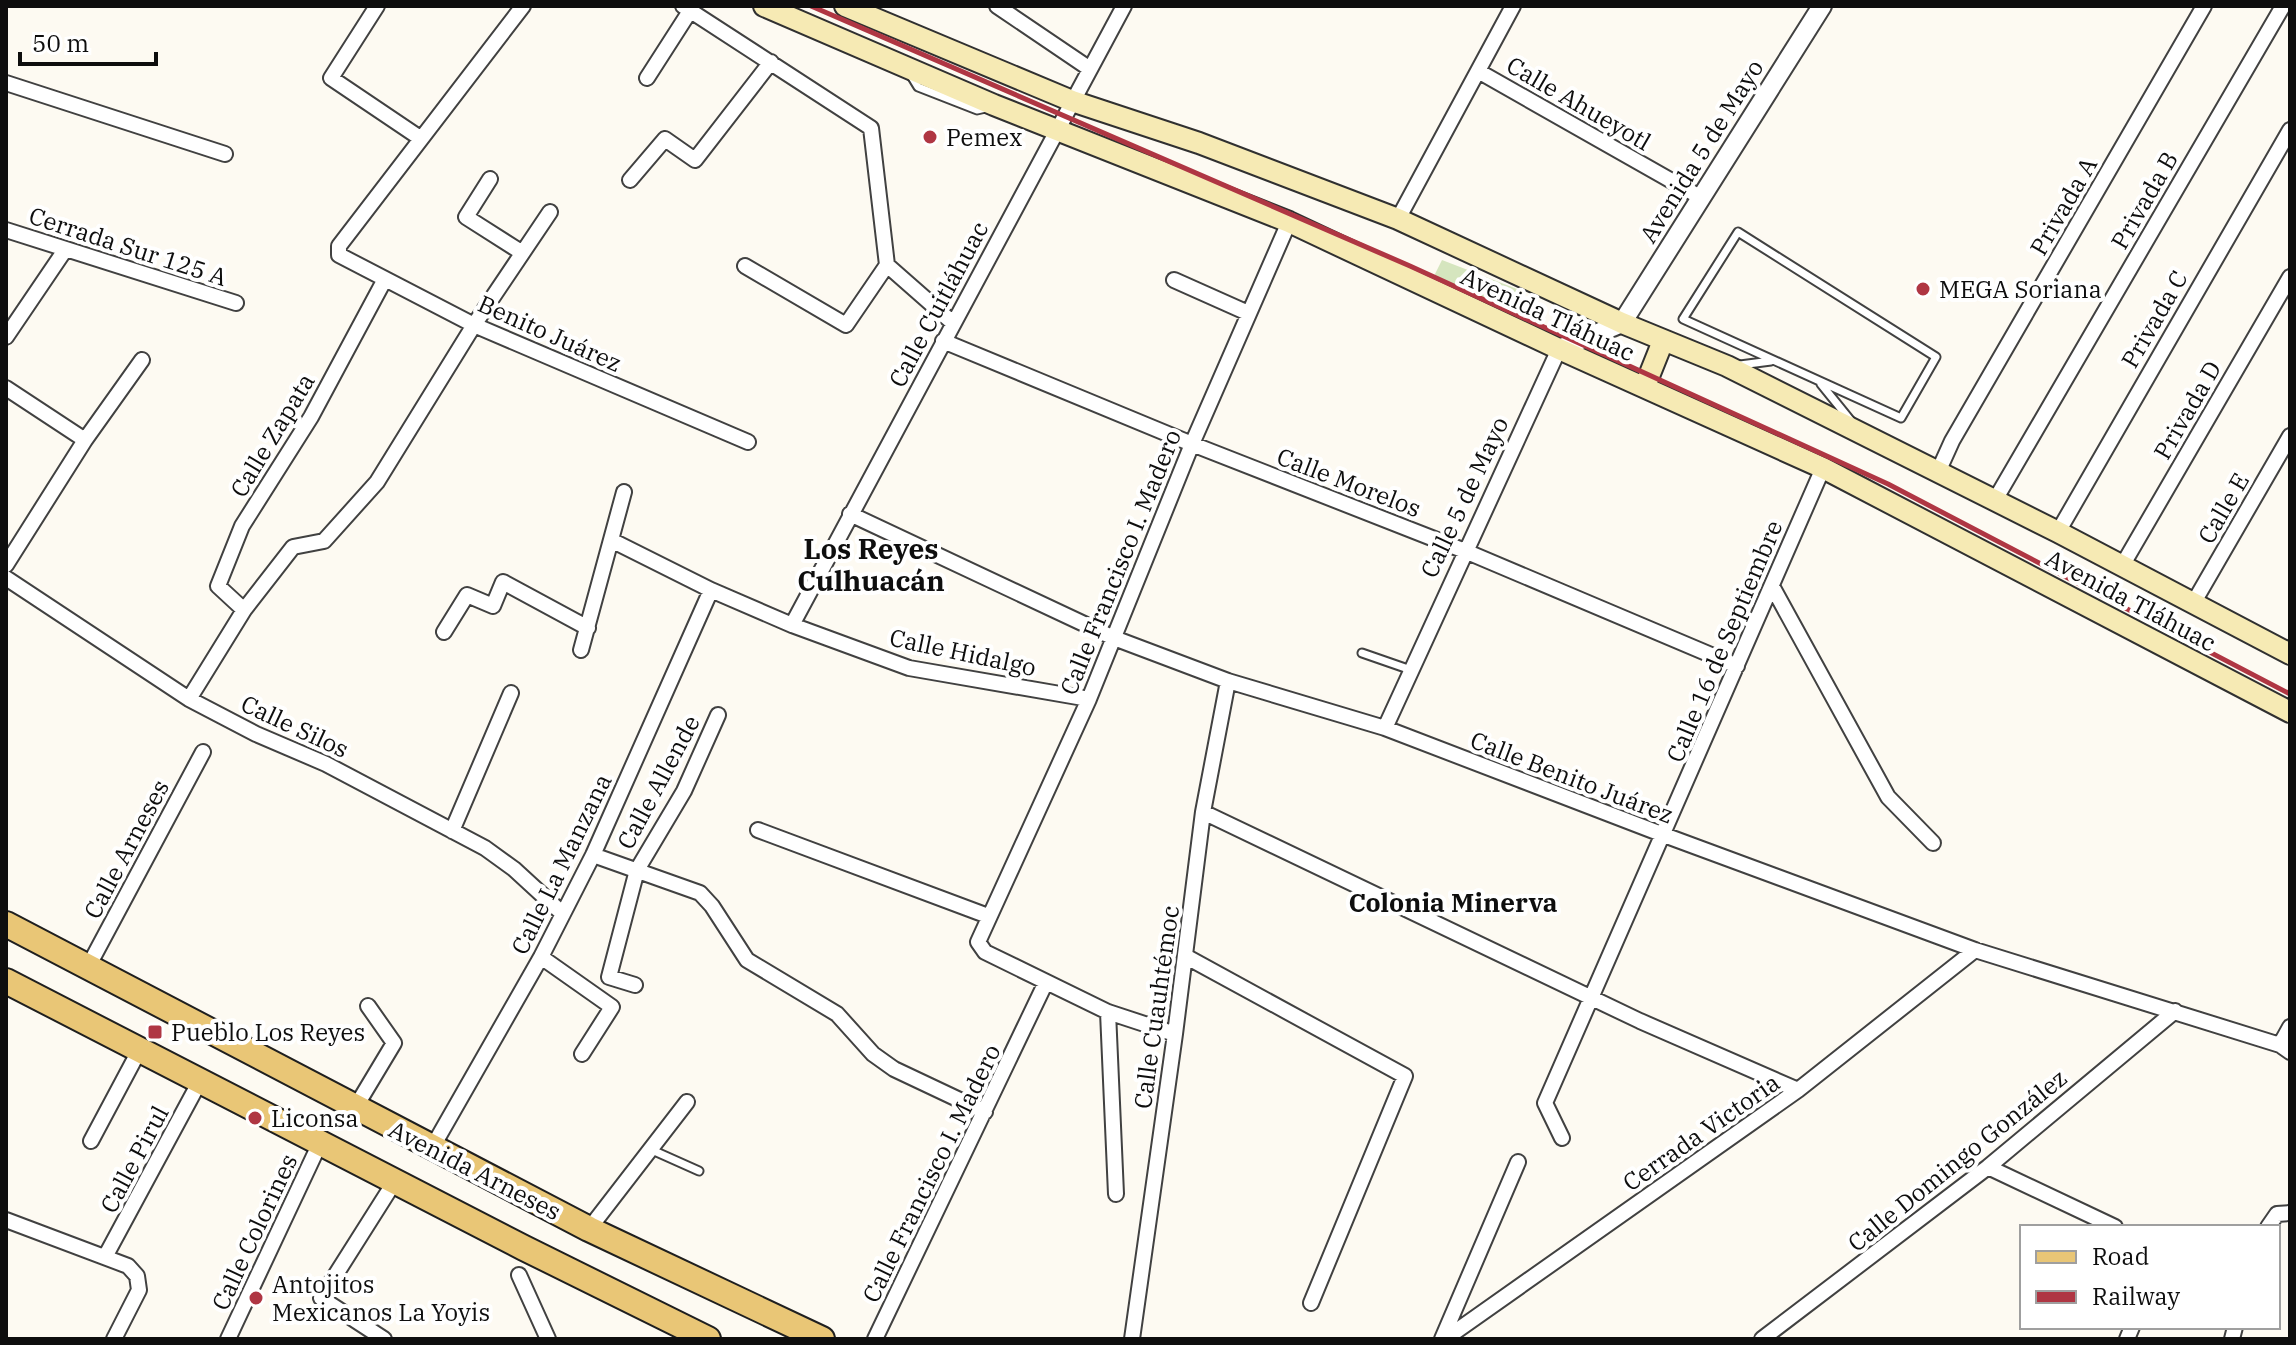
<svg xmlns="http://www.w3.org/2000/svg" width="2296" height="1345" viewBox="0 0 2296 1345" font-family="'IBM Plex Serif',serif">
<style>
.green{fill:#d5e5be}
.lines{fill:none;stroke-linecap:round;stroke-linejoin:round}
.service-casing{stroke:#414141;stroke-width:11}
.minor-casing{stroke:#414141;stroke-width:18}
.tertiary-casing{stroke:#414141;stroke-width:22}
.secondary-casing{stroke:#303030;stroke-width:24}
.primary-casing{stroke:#1f1f1f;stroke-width:28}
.service{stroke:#fff;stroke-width:7}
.minor{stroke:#fff;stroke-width:14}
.tertiary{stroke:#fff;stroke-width:18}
.secondary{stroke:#f6eab4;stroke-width:20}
.primary{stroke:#e9c676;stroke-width:24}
.rail{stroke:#af3643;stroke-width:5}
.poi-dot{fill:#af3643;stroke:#fff;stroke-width:3}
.labels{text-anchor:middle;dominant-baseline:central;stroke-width:8;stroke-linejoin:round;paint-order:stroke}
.street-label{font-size:24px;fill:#0e0e0e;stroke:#fff}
.poi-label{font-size:24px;fill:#0e0e0e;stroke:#fff;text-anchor:start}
.neighbourhood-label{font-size:26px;font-weight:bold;fill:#0e0e0e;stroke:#fff}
.quarter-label{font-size:28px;font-weight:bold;fill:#0e0e0e;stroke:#fff}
</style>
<rect width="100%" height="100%" fill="#fdfaf2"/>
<path class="green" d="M1442,260L1517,289L1506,312L1433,278Z"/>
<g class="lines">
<g class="service-casing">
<path id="service" d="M910,74L918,87L977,110L986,108
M1738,232L1936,357L1901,418L1683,319Z
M1740,365L1771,361
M1821,384L1851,421
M1362,653L1411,670
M652,1150L699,1171"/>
</g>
<g class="minor-casing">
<path id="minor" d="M377,6L331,78L420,138
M523,6L339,246V255L474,325L748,442
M683,6L871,128L887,265L953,323
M997,6L1090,69
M1478,71L1700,197
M647,78L690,11
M6,83L225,154
M490,179L466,217L521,252
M630,180L665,139L695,160L771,62
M1398,219L1513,6
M6,230L236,303
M745,266L846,325L887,265
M1174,280L1248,313
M6,337L65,250
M943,341L1192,444L1465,551L1737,666
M6,388L85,440
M1938,472L1952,441L2204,6
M1995,500L2283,6
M850,514L1114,638L1228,681L1385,728L1664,835L1975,950L2280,1045L2290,1052
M2058,532L2290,130
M611,540L711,590L792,625L909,668L1089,699
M6,565L85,440L142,360
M2122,566L2290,277
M6,578L189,699L256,734L326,764L485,848L514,869L563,914
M1772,586L1888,797L1933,843
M2194,602L2290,436
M244,610L218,586L242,526L311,417L385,279
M792,625L1124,6
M444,632L467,595L493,606L503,582L588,628
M581,650L624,492
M189,699L244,610L293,547L324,541L377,482L474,325L550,212
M1385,728L1559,349
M1203,812L1640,1021L1798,1090
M758,830L988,916
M452,831L511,693
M593,855L700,893L712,906L747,960L837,1014L873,1054L894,1069L985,1112
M1185,956L1405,1076L1311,1303
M541,957L612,1007L582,1054
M88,967L203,752
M635,985L609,977L637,870L684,791L718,715
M1108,1012L1116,1194
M1175,1034L1108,1012L985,952L978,942L1089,699L1192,444L1289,222
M2280,1045L2290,1027
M355,1108L394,1043L368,1006
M1562,1138L1545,1103L1823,468
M91,1141L140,1049
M432,1148L541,957L593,855L711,590
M1988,1167L2115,1227
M6,1220L128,1266L137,1276L139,1290L114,1339
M2268,1227L2277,1214L2290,1213
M589,1229L687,1102
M105,1257L200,1081
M519,1275L548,1339
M228,1339L320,1143
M384,1339L321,1298L395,1181
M875,1339L1046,982
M1132,1339L1175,1034L1203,812L1228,681
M1442,1339L1518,1162
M1445,1339L1798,1090L1975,950
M1762,1339L1988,1167L2175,1011
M2127,1339L2132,1327
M2232,1339L2235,1327"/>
</g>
<g class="tertiary-casing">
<path id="tertiary" d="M1559,349L1622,323L1822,6"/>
</g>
<g class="secondary-casing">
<path id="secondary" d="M764,6L994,105L1289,222L1559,349L1823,468L2290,712
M845,6L1072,101L1199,143L1398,219L1622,323L1727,366L2058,532L2290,654
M1645,386L1663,341"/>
</g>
<g class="primary-casing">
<path id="primary" d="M6,924L589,1229L822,1339
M6,981L524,1248L708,1339"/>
</g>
<use href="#service" class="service"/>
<use href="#minor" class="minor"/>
<use href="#tertiary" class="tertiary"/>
<use href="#secondary" class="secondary"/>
<use href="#primary" class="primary"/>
<path class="rail" d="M811,6L1410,266L1888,484L2290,694"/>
</g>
<g class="poi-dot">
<circle cx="930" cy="137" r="8"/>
<circle cx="1923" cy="289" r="8"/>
<rect x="147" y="1024" width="16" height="16" rx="4"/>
<circle cx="255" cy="1118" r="8"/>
<circle cx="256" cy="1298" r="8"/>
</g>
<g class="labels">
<g class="street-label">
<text transform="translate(1579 103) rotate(30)">Calle Ahueyotl</text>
<text transform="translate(1701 151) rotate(-58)">Avenida 5 de Mayo</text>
<text transform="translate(2144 200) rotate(-60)">Privada B</text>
<text transform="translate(2063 206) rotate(-60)">Privada A</text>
<text transform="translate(128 246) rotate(18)">Cerrada Sur 125 A</text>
<text transform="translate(938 304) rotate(-62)">Calle Cuitláhuac</text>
<text transform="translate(1548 314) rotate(25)">Avenida Tláhuac</text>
<text transform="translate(2154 319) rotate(-60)">Privada C</text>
<text transform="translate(550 333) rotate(24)">Benito Juárez</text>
<text transform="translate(2187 410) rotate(-60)">Privada D</text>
<text transform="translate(272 435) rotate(-59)">Calle Zapata</text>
<text transform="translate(1349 482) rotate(21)">Calle Morelos</text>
<text transform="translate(1464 497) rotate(-65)">Calle 5 de Mayo</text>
<text transform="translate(2223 508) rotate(-60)">Calle E</text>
<text transform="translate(1120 562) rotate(-68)">Calle Francisco I. Madero</text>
<text transform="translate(2131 600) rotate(28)">Avenida Tláhuac</text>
<text transform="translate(1724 641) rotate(-67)">Calle 16 de Septiembre</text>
<text transform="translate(963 652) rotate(12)">Calle Hidalgo</text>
<text transform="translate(295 726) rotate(25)">Calle Silos</text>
<text transform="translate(1572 777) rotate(21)">Calle Benito Juárez</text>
<text transform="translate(658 782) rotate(-62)">Calle Allende</text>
<text transform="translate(126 849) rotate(-62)">Calle Arneses</text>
<text transform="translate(561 864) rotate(-64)">Calle La Manzana</text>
<text transform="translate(1156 1007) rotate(-82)">Calle Cuauhtémoc</text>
<text transform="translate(1701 1132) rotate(-35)">Cerrada Victoria</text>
<text transform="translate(134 1159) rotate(-62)">Calle Pirul</text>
<text transform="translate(1957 1160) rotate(-39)">Calle Domingo González</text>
<text transform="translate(475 1170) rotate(27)">Avenida Arneses</text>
<text transform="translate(931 1173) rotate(-64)">Calle Francisco I. Madero</text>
<text transform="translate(254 1232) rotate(-65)">Calle Colorines</text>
</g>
<g class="poi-label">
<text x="946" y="137">Pemex</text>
<text x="1939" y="289">MEGA Soriana</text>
<text x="171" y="1032">Pueblo Los Reyes</text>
<text x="271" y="1118">Liconsa</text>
<text x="272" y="1284">Antojitos<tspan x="272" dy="28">Mexicanos La Yoyis</tspan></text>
</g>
<g class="neighbourhood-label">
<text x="1453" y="902">Colonia Minerva</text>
</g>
<g class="quarter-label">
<text x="871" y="548">Los Reyes<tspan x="871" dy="32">Culhuacán</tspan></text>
</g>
</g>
<rect width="2296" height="1345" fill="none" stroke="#0e0e0e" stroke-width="16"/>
<rect x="2020" y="1225" width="260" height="104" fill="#ffffff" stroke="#9f9f9f" stroke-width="2"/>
<rect x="2036" y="1251" width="40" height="12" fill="#e9c676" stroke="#9f9f9f" stroke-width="2"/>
<text x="2092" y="1265" font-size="24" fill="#0e0e0e">Road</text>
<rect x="2036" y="1291" width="40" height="12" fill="#af3643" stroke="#9f9f9f" stroke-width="2"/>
<text x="2092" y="1305" font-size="24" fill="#0e0e0e">Railway</text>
<path d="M20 52v12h136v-12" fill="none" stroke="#0e0e0e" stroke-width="4"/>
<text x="32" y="52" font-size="24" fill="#0e0e0e" stroke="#ffffff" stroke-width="6" paint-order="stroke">50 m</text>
</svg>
